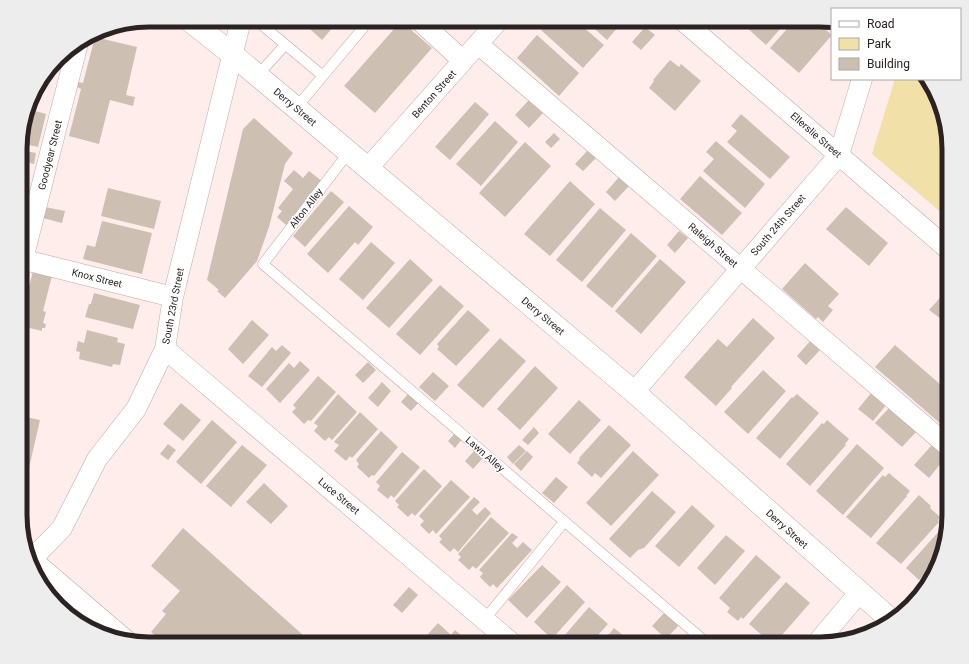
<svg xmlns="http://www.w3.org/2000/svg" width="969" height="664" viewBox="0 0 969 664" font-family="Roboto,sans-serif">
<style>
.green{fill:#f2e0a9}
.building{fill:#cebfb3}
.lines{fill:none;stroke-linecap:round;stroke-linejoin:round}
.lane-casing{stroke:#bdaaa6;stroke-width:11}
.street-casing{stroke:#bdaaa6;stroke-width:21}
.secondary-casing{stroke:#bdaaa6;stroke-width:23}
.lane{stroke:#fff;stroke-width:10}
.street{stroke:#fff;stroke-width:20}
.secondary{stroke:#fff;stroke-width:22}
.labels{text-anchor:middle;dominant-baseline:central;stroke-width:3.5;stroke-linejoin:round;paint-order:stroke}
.street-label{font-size:10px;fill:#2a2321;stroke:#fff}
.rim{fill:none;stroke:#2a2321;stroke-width:5}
</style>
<rect width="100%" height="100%" fill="#feedea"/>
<path class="green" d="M895,79H925L936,92L949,141V219L872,154Z"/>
<path class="building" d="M300,20H339L322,40Z
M550,20H575L604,45L583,68L541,30Z
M585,20H624L607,40Z
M749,20H788L766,45L744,25Z
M795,20L832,21L826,30L832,35L799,73L770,48Z
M401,21L432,48L375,113L344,86Z
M645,27L655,35L641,50L632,42Z
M537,35L579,73L559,96L517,58Z
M95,37L137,47L126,95L135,97L133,106L110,100L99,144L69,136L81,89L77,87L78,82L83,83Z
M670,60L679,67L681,64L701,81L675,111L649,88L654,81L653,80Z
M54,65L51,77L46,76Z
M529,100L543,113L529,128L515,115Z
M475,102L489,114L450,160L435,147Z
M28,109L46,114L38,147L21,143V132Z
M741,114L790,157L770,179L727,142L737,131L731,126Z
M254,118L293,153L285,164L269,227L257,261L225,298L217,291L219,290L207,280L243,129Z
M495,121L518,142L481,186L456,164Z
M554,133L560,139L551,148L545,142Z
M716,141L765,184L745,208L703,171L714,159L706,152Z
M525,142L551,166L505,217L479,193Z
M21,150L36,153L34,164L21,161Z
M588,150L596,158L583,171L575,164Z
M294,170L303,178L309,171L323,182L286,225L277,217L282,211L278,208L293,189L284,181Z
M700,176L742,213L722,235L680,199Z
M619,177L629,186L615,201L606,192Z
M21,178L29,181L23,201H21Z
M570,181L595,204L550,256L524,234Z
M108,188L161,201L154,229L101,216Z
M331,191L344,202L305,247L293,236Z
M349,206L373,227L358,245L355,242L328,273L307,254Z
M45,207L65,211L62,223L43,218Z
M846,207L888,243L869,266L826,229Z
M600,208L626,230L582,282L556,260Z
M102,221L152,233L142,274L83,259L87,245L95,247Z
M679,231L688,238L675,253L667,245Z
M631,233L657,256L612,308L586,286Z
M371,242L395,263L363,300L339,279Z
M410,259L433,280L389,328L366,308Z
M660,259L686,282L641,334L615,311Z
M805,263L839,294L828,306L833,310L823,322L818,317L816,319L782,289Z
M34,267L53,272L43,311L46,312L43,323L46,324L45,328H42V331L21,326V319Z
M440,285L464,306L420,355L396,334Z
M947,290L949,291V325L929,310Z
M94,293L140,305L133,329L85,317L89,304H91Z
M468,310L490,330L456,366L437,349L439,347L437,344Z
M753,318L775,338L731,387L732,388L716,406L684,377L718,339L727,347Z
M252,320L269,335L243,364L228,349Z
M87,330L118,338L117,342L125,344L120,365L113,364L112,367L79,359L80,352L76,351L78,341L84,343Z
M949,335V345L944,341Z
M500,338L526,361L483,408L457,385Z
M811,340L821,349L806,365L797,356Z
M282,345L291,353L262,387L248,376L272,347L276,351Z
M895,345L949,392V431L875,367Z
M300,361L310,370L280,403L266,389L289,363L294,368Z
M368,362L376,370L363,383L355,375Z
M535,366L558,388L520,430L497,409Z
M763,370L786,391L748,434L724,412Z
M433,372L449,386L435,401L419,387Z
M318,376L336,392L311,421L308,420L304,424L292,412L296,408L293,405Z
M382,382L391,391L378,407L368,398Z
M872,392L887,404L873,421L858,409Z
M409,393L419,402L411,411L401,402Z
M338,394L357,412L332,440L329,437L325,441L314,431L318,426L314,423Z
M797,394L819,413L780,459L756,438L792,397L793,398Z
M579,400L601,420L570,454L548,434Z
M181,403L201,420L183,441L163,424Z
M890,407L917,431L902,447L875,423Z
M360,412L378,429L352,458L350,456L346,461L334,451L339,445L334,442Z
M21,416L40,420L26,481L21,480Z
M212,420L237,442L201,484L176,462Z
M827,420L849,439L845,444L846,445L810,486L786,464L822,423L824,424Z
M609,425L631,445L601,478L595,473L592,477L577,463L580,459L579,458Z
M534,427L539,433L528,445L522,440Z
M381,431L398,447L374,476L372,475L369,478L357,467L359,464L356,460Z
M456,432L462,439L455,448L448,441Z
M168,444L176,450L168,460L160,454Z
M857,444L884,468L843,515L816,491Z
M242,445L267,465L231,507L206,486Z
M519,445L526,451L513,464L507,457Z
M932,445L946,457L929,478L914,465Z
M475,450L483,458L473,469L465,461Z
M527,451L533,457L521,471L514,464Z
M633,451L659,475L611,526L586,503Z
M402,452L420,467L394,498L391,495L388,499L377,490L380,486L376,482Z
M424,469L442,486L415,516L412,513L408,517L397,507L399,505L395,501Z
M889,473L910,491L906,496H907L871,538L846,517L883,475L885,477Z
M556,477L568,487L554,503L542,493Z
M451,480L470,497L436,534L433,530L429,534L420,525L424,521L419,516Z
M264,483L288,506L271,524L246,502Z
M652,491L676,512L644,548L638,550L630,558L609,539Z
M919,495L931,506L930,508L940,517L938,520L939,522L901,564L876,543Z
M474,497L480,502L472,510L477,515L485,507L491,513L458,552L454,548L450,552L439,542L442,539L439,536Z
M692,505L715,526L679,567L655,546Z
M491,517L509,533L476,569L473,566L469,570L458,560L461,557L458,554Z
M949,520L943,552L919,580L906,568Z
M183,528L313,644H165L151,632L166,614L162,611L180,591L151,566Z
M512,533L518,537L512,543L517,548L523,542L532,550L497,588L493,584L490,587L480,577L483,573L479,570Z
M726,535L745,551L715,585L697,568Z
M756,555L781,577L743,619L741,617L738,621L727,612L730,608L719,598Z
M542,565L561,582L527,618L508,600Z
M935,570L927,586L923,582Z
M786,582L810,603L775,643L772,644L749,624Z
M567,585L585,602L552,639L534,622Z
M409,587L418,595L402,613L393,605Z
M589,607L608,624L590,644H559L558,643Z
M665,612L679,625L666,639L652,626Z
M438,623L451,635L455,630L471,644H419Z
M614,628L634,644H601Z"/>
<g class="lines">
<g class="lane-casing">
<path id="lane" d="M256,20L323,76
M258,75L285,45
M296,108L363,28
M349,152L263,264L708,644
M485,619L564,522"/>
</g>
<g class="street-casing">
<path id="street" d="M419,20L463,61
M682,20L949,250
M478,44L949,447
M368,168L499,20
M21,259L173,297
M21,267L78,43
M165,349L513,644
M634,392L839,155L862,79
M30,558L127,641
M32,559L62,528L97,459L136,409L165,349L173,297L241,20
M816,644L859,593"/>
</g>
<g class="secondary-casing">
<path id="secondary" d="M189,20L232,54L634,392L891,620"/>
</g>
<use href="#lane" class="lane"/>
<use href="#street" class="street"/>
<use href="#secondary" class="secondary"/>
</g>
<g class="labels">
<g class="street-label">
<text transform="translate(434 94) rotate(-48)">Benton Street</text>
<text transform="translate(295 107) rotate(40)">Derry Street</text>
<text transform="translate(816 135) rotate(41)">Ellerslie Street</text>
<text transform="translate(50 155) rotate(-76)">Goodyear Street</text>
<text transform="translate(306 208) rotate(-52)">Alton Alley</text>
<text transform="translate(778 225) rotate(-49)">South 24th Street</text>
<text transform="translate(713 245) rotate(41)">Raleigh Street</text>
<text transform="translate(97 278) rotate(14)">Knox Street</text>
<text transform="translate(173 306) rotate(-79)">South 23rd Street</text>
<text transform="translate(543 316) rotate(40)">Derry Street</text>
<text transform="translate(485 454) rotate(41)">Lawn Alley</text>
<text transform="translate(339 496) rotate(40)">Luce Street</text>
<text transform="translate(787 529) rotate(42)">Derry Street</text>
</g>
</g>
<path d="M0 0H969V664H0ZM149 27H820A122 122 0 0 1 942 149V515A122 122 0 0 1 820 637H149A122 122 0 0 1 27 515V149A122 122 0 0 1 149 27Z" fill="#eeeded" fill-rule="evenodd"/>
<path class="rim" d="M149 27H820A122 122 0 0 1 942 149V515A122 122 0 0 1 820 637H149A122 122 0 0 1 27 515V149A122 122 0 0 1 149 27Z"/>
<rect x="831" y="8" width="130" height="72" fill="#ffffff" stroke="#aaa7a6"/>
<rect x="839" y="21" width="20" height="6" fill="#ffffff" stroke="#aaa7a6"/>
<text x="867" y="28" font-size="12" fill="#2a2321">Road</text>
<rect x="839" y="38" width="20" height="12" fill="#f2e0a9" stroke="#aaa7a6"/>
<text x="867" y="48" font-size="12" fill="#2a2321">Park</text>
<rect x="839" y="58" width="20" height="12" fill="#cebfb3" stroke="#aaa7a6"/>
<text x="867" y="68" font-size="12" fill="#2a2321">Building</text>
</svg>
